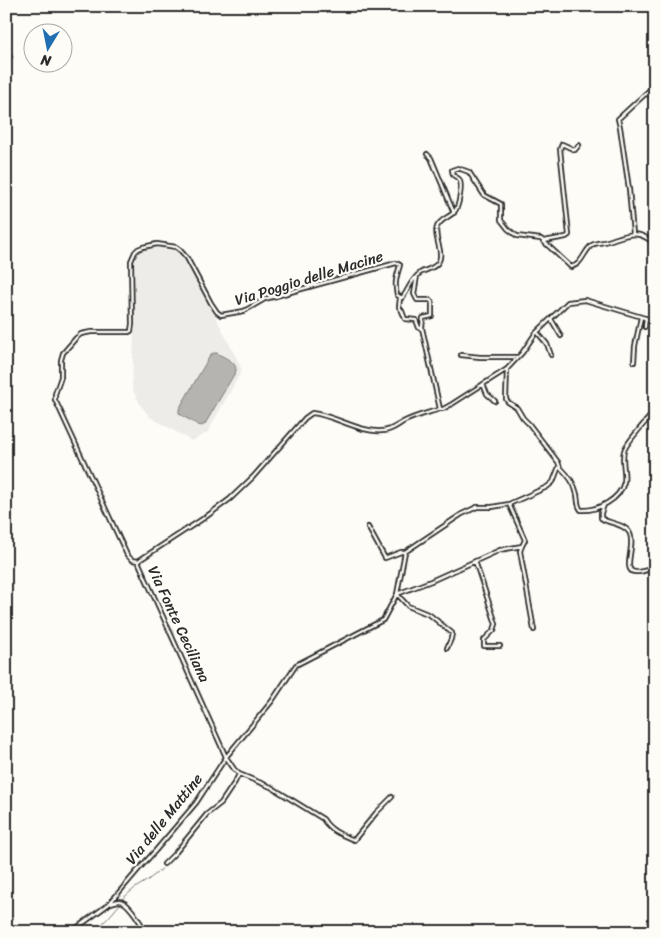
<svg xmlns="http://www.w3.org/2000/svg" width="661" height="938" viewBox="0 0 661 938" font-family="Sriracha,sans-serif">
<style>
.built{fill:#edece8}
.water{fill:#b5b4b1;stroke:#7e7d7b}
.lines{fill:none;stroke-linecap:round;stroke-linejoin:round}
.stream{stroke:#7e7d7b;stroke-width:1}
.minor-casing{stroke:#2b2b2b;stroke-width:6}
.minor{stroke:#fdfcf7;stroke-width:2.5}
.labels{text-anchor:middle;dominant-baseline:central;stroke-width:4.5;stroke-linejoin:round;paint-order:stroke}
.street-label{font-size:15px;fill:#2b2b2b;stroke:#fdfcf7}
</style>
<rect width="100%" height="100%" fill="#fdfcf7"/>
<filter id="ink" filterUnits="userSpaceOnUse"><feTurbulence type="fractalNoise" baseFrequency=".02" numOctaves="2"/><feDisplacementMap in="SourceGraphic" scale="10" xChannelSelector="R" yChannelSelector="G"/><feConvolveMatrix kernelMatrix="1 2 1 2 8 2 1 2 1" color-interpolation-filters="sRGB"/></filter>
<g filter="url(#ink)">
<path class="built" d="M155,246L163,248L168,250L175,248L176,251L180,253L186,259L239,363L242,370L240,374L207,433L192,441L150,417L141,406L132,388L134,333V259L135,255L139,251Z"/>
<path class="water" d="M214,353H217C224,358 237,361 236,371L205,424L202,426L198,425L181,415L179,413V409L211,354Z"/>
<g class="lines">
<path class="stream" d="M122,899L135,888L148,880L162,869
M94,932L109,917L120,904"/>
<g class="minor-casing">
<path id="minor" d="M6,47L10,57
M645,94L655,95
M427,154L431,158L454,213
M633,234L629,189L620,127L618,119L655,85
M544,241L566,237L569,235L560,149L562,144L575,150L579,145
M400,298L399,307L402,311L405,319L416,320L419,328H422L423,318L432,316V302L430,300H417L414,294L417,276
M551,319L561,336
M645,327L646,318
M422,328L440,409
M537,332L547,344L551,355
M461,355L480,357H518
M634,362L635,346L641,317
M507,369L506,399L508,402L517,408L523,418L529,424L558,462L560,467
M483,384L487,394L495,401
M604,505L601,513V518C609,524 623,523 629,532C637,544 621,571 635,572C641,573 649,569 655,567
M368,527L385,558L401,552H405
M522,546L520,551L534,630
M138,561L132,560L127,555L59,408L55,400V394L61,377V360L63,353L76,338L81,334L91,332H129L131,331L132,324L131,261L135,252L138,249L143,247L157,244L176,247L180,250L187,258L211,303L217,312L221,315L244,311L265,299L396,263L400,265C397,276 394,282 397,295L402,298C409,290 409,282 420,273C426,269 435,269 439,261C444,250 433,238 437,227C441,218 449,218 454,212C459,208 463,184 459,179C458,178 454,176 453,175L452,170L458,168L469,172L484,195L501,204V220L508,229L517,236L541,239L571,267C582,265 584,251 592,245C597,242 603,243 608,241C627,235 637,228 655,244
M138,561L207,516L230,499L253,477L305,418L312,413C334,415 360,433 382,431C391,431 396,426 403,422C414,416 428,413 440,409H443L452,404L507,369L522,353L535,334L568,302L585,300L655,321
M138,561L226,757L234,769L239,774L271,787L323,819C330,831 342,835 354,840L376,813L392,797
M475,561L496,624L494,630L484,640V646H500
M447,648L451,639L452,633L430,615L408,606L397,594L431,581L500,550L522,546L525,540L509,504
M164,864L176,852L207,814L221,803L235,782L239,774
M111,903C111,903 118,901 119,901C129,901 141,924 146,932
M71,932L109,904L138,870L156,850L196,803L226,757L272,701L296,665L383,620L397,594L405,552L462,514L477,507H492L509,504L547,487L553,482L558,469L560,467C566,473 574,482 576,491C579,498 576,504 581,510C597,511 620,500 624,482C626,473 621,461 624,451C626,443 648,419 655,411"/>
</g>
<use href="#minor" class="minor"/>
</g>
</g>
<g class="labels">
<g class="street-label">
<text transform="translate(309 278) rotate(-17)">Via Poggio delle Macine</text>
<text transform="translate(179 624) rotate(65)">Via Fonte Ceciliana</text>
<text transform="translate(164 819) rotate(-51)">Via delle Mattine</text>
</g>
</g>
<rect width="661" height="938" fill="none" stroke="#fdfcf7" stroke-width="25"/>
<rect x="12" y="12" width="636" height="913" fill="none" stroke="#2b2b2b" stroke-width="2" filter="url(#ink)"/>
<g transform="translate(48 48) rotate(190)"><circle r="24" fill="#fdfcf7" stroke="#a9a8a5"/>
<path d="M0-4L9 19L0 12L-9 19Z" fill="#1f6fb2"/>
<text y="-8" font-size="14" font-weight="bold" text-anchor="middle" fill="#2b2b2b">N</text>
</g>
</svg>
